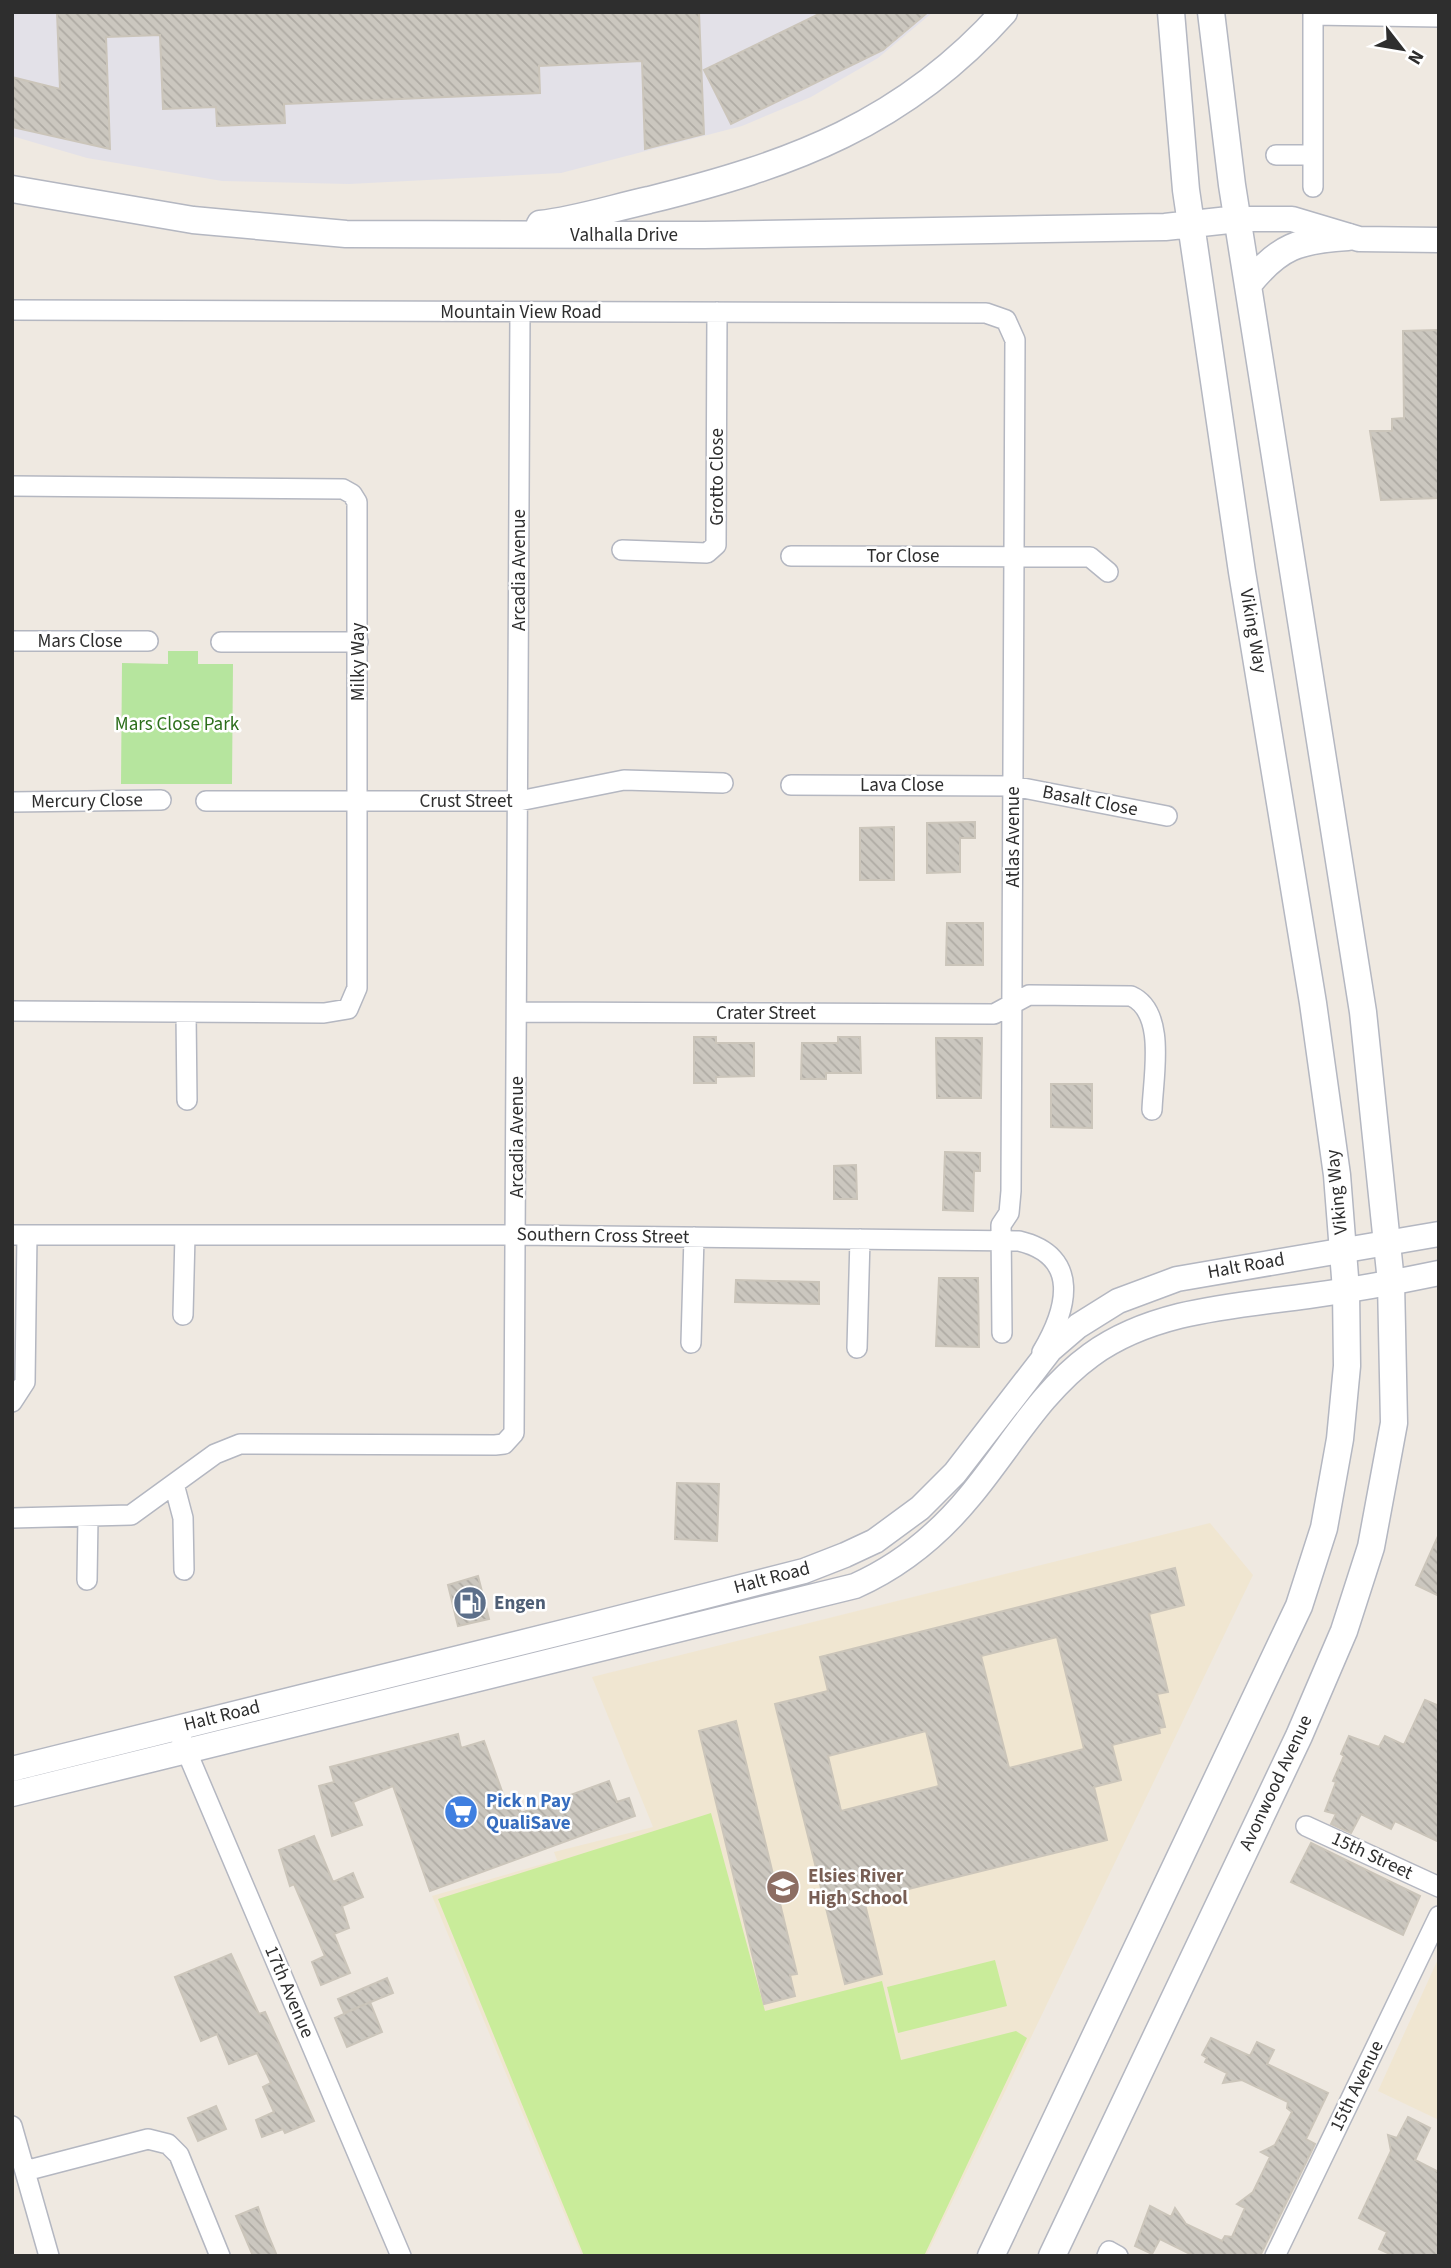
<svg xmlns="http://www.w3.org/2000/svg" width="1451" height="2268" viewBox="0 0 1451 2268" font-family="'Source Sans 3',sans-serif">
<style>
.industrial{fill:#e3e1e8}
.education{fill:#f0e6d1}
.park{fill:#b6e59e}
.pitch{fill:#c9ec9a}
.building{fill:url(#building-back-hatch);stroke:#cbc5ba;stroke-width:2;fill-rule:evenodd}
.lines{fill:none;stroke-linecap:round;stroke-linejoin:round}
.minor-casing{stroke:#b4b7c1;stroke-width:22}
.tertiary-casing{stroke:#b4b7c1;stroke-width:27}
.secondary-casing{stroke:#b4b7c1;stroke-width:29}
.minor{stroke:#fff;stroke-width:19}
.tertiary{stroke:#fff;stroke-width:24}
.secondary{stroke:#fff;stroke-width:26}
.labels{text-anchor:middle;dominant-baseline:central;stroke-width:5;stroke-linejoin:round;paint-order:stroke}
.street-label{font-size:19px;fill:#2e2e2e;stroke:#fff}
.park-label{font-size:19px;fill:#2c6e1b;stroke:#fff}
.service-label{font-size:19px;font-weight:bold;fill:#4e5e75;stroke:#fff;text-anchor:start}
.shop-label{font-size:19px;font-weight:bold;fill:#366cbe;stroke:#fff;text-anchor:start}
.education-label{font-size:19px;font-weight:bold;fill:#785e54;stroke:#fff;text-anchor:start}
</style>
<defs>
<pattern id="building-back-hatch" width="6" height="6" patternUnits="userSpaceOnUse" patternTransform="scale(1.75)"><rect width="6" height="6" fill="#cbc7bf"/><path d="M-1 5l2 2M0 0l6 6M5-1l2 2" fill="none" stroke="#afaba4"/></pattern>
</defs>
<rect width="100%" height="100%" fill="#efe9e1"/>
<path class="industrial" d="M12,12H933L878,58L811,97L742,126L561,173L349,184L222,181L87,158L12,136Z"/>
<path class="education" d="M1210,1523L1253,1575L926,2256H582L432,1896L557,1860L554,1852L653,1827L592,1677Z
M1439,1957V2120L1378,2091Z"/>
<path class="park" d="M168,651H198V664H233L232,784H121L122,663L168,664Z"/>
<path class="pitch" d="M711,1813L765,2011L882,1981L901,2060L1016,2031L1027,2038L924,2256H584L438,1899Z
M995,1960L1007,2006L898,2033L887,1987Z"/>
<path class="building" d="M57,12H699L704,134L645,149L642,61L539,66L540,93L284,104L285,123L217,126L216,107L163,109L160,35L106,37L110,149L12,127V77L60,89Z
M823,12H928L883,50L731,124L704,70Z
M1439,330V498L1381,500L1370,431H1392V419L1404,418L1403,331Z
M975,822V838H960V872L927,873V823Z
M894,827V880H860V828Z
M947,923H983V965H946Z
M694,1037H716V1043H754V1076L716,1077V1083H694Z
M838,1037H860L861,1073H826V1079H801L802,1043H838Z
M936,1038H982L981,1098H937Z
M1051,1084H1092V1128L1051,1127Z
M945,1152L980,1153V1171H974L973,1211L943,1210Z
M856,1165L857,1199H834V1166Z
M939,1278H978L979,1347L936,1346Z
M736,1280L819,1282V1304L735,1302Z
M677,1483L719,1484L717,1541L675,1539Z
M1439,1534V1596L1416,1585Z
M1175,1568L1184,1605L1149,1614L1168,1692L1157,1694L1165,1727L1159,1728L1160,1733L1112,1745L1121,1780L1094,1787L1107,1840L864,1900L882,1974L845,1984L775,1704L828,1691L820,1657ZM1057,1637L1084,1749L1009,1768L981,1656ZM926,1731L939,1786L841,1811L828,1756Z
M478,1576L489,1619L458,1626L448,1585Z
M1425,1700L1439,1706V1842L1395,1821L1391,1829L1361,1814L1351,1833L1331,1824L1336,1814L1325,1811L1336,1782L1333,1781L1344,1756L1341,1754L1349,1736L1379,1747L1385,1736L1404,1745Z
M736,1721L797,1974L790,1975L795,1996L764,2004L699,1731Z
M458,1734L461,1748L484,1741L508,1808L518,1804L521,1813L609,1781L617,1802L629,1798L635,1816L430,1891L393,1786L353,1802L362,1825L332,1836L319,1786L334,1782L330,1767Z
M314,1836L333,1882L353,1873L363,1897L342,1906L349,1928L334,1934L350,1973L321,1985L312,1962L325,1956L294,1884L290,1886L279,1850Z
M1311,1843L1420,1896L1403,1935L1291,1882Z
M231,1954L259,2014L265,2012L314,2121L285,2133L283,2129L262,2137L256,2120L274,2112L263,2087L271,2083L257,2053L229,2064L217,2034L201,2041L175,1977Z
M387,1978L393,1993L344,2013L338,1999Z
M370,2002L382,2032L347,2047L335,2018Z
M1211,2038L1250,2056L1257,2042L1274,2050L1267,2064L1328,2093L1306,2139L1315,2144L1260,2256H1194L1160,2239L1152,2254L1135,2246L1150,2206L1171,2217L1175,2208L1186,2224L1222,2241L1225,2236L1232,2237L1245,2208L1237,2204L1253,2192L1270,2157L1261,2152L1275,2145L1292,2112L1287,2108L1288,2102L1242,2080L1223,2083L1227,2073L1205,2062L1207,2058L1202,2055Z
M216,2106L226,2129L198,2141L188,2118Z
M1408,2117L1430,2128L1415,2160L1439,2172V2256H1394L1379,2249L1387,2232L1359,2218L1391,2151L1388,2135L1397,2138Z
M258,2207L265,2227L277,2256H253L236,2216Z"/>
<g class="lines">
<g class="minor-casing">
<path id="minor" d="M1313,12V187
M1313,15L1439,17
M1276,155H1313
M12,310L986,313L1006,320L1015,340L1011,1191L1009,1213L1001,1225L1002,1333
M12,486L343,489L352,494L357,502V988L348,1009L324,1013L12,1011
M622,550L707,553L716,545L717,312
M791,556L1090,557L1108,572
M12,641H148
M221,642H358
M791,785L1013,786L1167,816
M206,801H519L624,780L723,783
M12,802L161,800
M518,1012L994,1014L1029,995L1131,996C1167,1012 1153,1077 1152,1110
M186,1013L187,1100
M12,1235H517L1019,1241C1082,1256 1067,1310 1042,1352
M183,1315L185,1235
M691,1343L694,1237
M857,1348L860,1239
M12,1402L25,1382L27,1235
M174,1484L183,1518L184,1570
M12,1518L131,1515L215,1454L240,1444L495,1445L504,1444L514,1433L520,312
M87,1580L88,1518
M181,1738L401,2256
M1306,1826L1439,1887
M12,2126L49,2256
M25,2171L148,2139L168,2144L179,2155L220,2256
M1107,2256L1109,2251L1118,2256
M1275,2256L1439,1916"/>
</g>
<g class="tertiary-casing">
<path id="tertiary" d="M1238,219H1292L1359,239L1439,240
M12,1769L588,1626L804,1571L845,1555L875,1541L920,1508L955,1473L1050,1350L1078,1326L1118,1301L1177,1279L1439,1234
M12,1794L855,1586C902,1565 938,1535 970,1496C1010,1448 1040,1392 1091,1355C1153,1310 1235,1306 1308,1296C1352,1290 1396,1282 1439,1273"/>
</g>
<g class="secondary-casing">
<path id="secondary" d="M12,189L193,220L346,234L704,235L1165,227L1238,219
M540,224C576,220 613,208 649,200C791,165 904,124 1004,12
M1248,285C1279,246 1299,240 1348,237
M991,2256L1299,1606L1324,1528L1340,1439L1347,1366L1346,1290L1337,1175L1313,1003L1242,572L1186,190L1171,12
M1052,2256L1299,1736L1344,1631L1371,1547L1394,1423L1391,1282L1363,1012L1232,185L1211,12"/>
</g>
<use href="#minor" class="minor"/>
<use href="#tertiary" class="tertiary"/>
<use href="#secondary" class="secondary"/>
</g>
<defs>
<g id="fuel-disc" transform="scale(1.75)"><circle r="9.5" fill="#5c6f8a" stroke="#fff"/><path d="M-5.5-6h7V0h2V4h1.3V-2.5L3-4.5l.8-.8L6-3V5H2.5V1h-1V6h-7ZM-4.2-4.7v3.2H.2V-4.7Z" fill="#fff"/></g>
<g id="supermarket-disc" transform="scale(1.75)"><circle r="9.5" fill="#3f7fe0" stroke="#fff"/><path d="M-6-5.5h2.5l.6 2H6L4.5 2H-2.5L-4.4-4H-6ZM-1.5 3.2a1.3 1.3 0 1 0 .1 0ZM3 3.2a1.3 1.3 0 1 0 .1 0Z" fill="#fff"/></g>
<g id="school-disc" transform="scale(1.75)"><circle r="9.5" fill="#8d6e63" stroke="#fff"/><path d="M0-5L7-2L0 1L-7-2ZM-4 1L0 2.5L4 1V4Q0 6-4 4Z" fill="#fff"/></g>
</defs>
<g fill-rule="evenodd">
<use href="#fuel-disc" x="470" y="1603"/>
<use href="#supermarket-disc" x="461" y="1812"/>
<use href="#school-disc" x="783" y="1887"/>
</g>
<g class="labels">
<g class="street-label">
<text x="624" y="235">Valhalla Drive</text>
<text x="521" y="312">Mountain View Road</text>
<text transform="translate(717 477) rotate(-90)">Grotto Close</text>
<text x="903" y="556">Tor Close</text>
<text transform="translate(519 570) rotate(-90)">Arcadia Avenue</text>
<text transform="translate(1253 631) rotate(80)">Viking Way</text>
<text x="80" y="641">Mars Close</text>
<text transform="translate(358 662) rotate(-90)">Milky Way</text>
<text x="902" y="785">Lava Close</text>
<text transform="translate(87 801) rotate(-1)">Mercury Close</text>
<text x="466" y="801">Crust Street</text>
<text transform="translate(1090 801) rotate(11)">Basalt Close</text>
<text transform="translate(1013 837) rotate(-90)">Atlas Avenue</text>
<text x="766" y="1013">Crater Street</text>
<text transform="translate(517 1137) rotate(-90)">Arcadia Avenue</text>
<text transform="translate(1337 1192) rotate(-96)">Viking Way</text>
<text transform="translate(603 1236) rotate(1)">Southern Cross Street</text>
<text transform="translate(1246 1266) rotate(-10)">Halt Road</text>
<text transform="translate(772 1578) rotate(-15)">Halt Road</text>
<text transform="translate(222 1716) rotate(-14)">Halt Road</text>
<text transform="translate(1276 1783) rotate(-65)">Avonwood Avenue</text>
<text transform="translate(1372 1856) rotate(25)">15th Street</text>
<text transform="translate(289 1992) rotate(67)">17th Avenue</text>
<text transform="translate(1357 2086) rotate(-64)">15th Avenue</text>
</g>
<g class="park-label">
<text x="177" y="724">Mars Close Park</text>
</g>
<g class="service-label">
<text x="494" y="1603">Engen</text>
</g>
<g class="shop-label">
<text x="486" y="1801">Pick n Pay<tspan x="486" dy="22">QualiSave</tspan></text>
</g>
<g class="education-label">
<text x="808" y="1876">Elsies River<tspan x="808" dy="22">High School</tspan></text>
</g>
</g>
<rect width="1451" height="2268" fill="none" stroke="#2e2e2e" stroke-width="28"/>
<g transform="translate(1402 49) rotate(121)" stroke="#ffffff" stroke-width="5" paint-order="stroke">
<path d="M0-5L12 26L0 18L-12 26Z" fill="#2e2e2e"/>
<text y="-10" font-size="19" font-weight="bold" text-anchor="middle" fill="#2e2e2e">N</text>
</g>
</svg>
